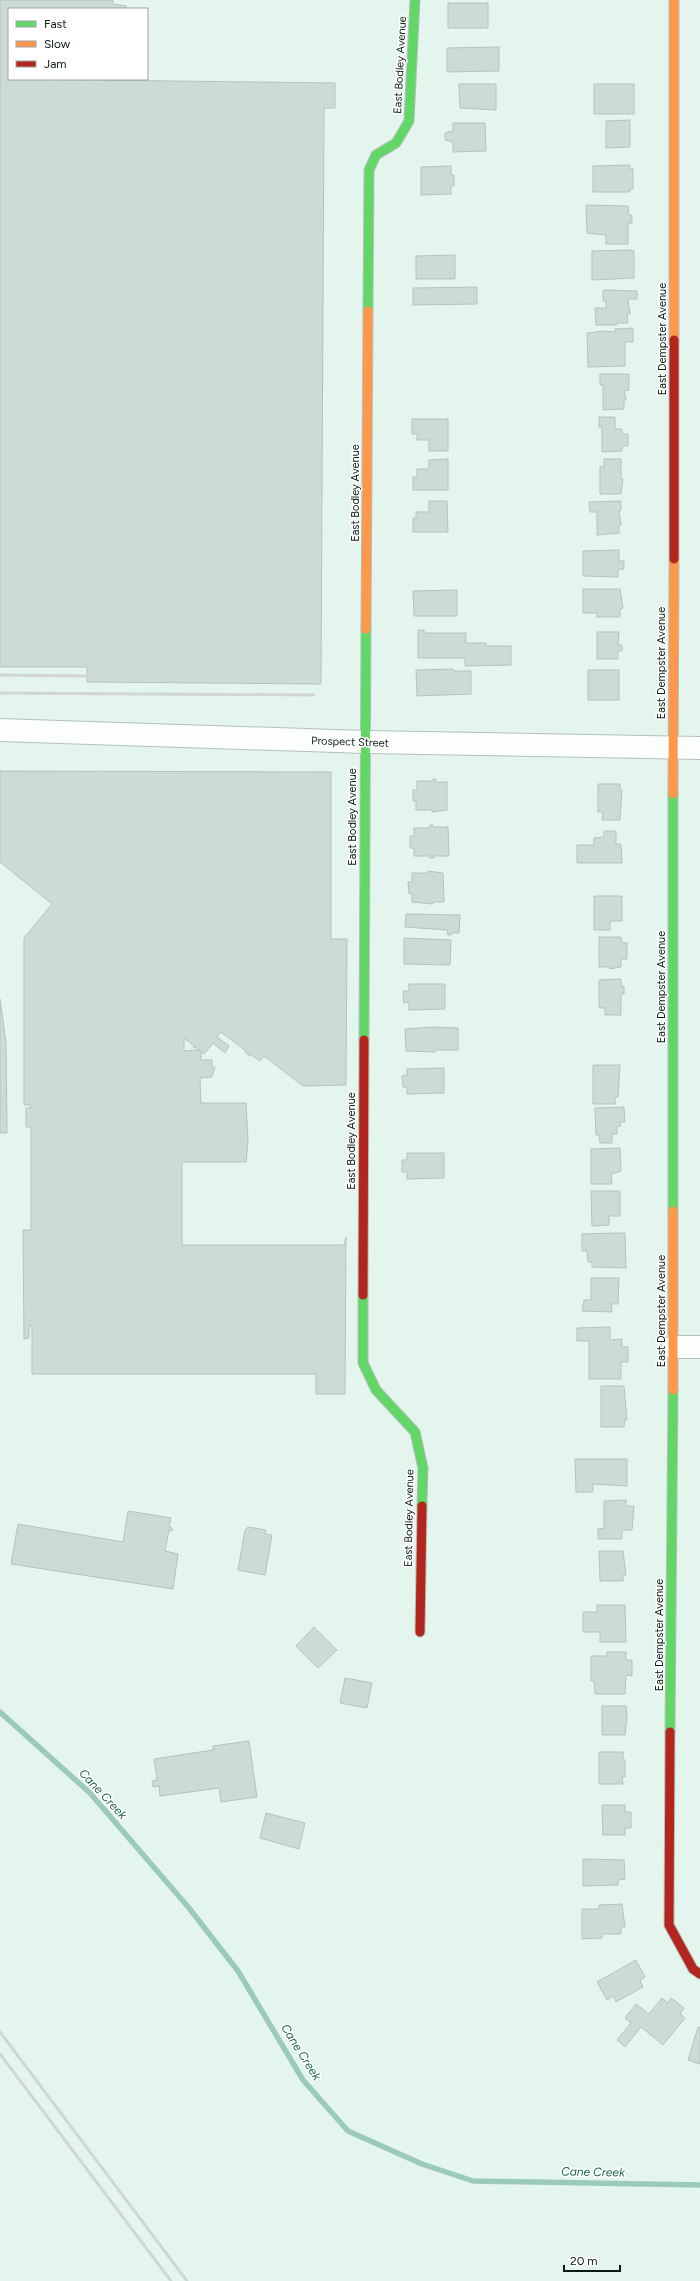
<svg xmlns="http://www.w3.org/2000/svg" width="700" height="2281" viewBox="0 0 700 2281" font-family="Figtree,sans-serif">
<style>
.lines{fill:none;stroke-linecap:round;stroke-linejoin:round}
.stream{stroke:#9ccab8;stroke-width:5.5}
.building{fill:#ccdbd5;stroke:#b4c4bd}
.street-casing{stroke:#b2c2bb;stroke-width:24}
.fast-casing{stroke:#b2c2bb;stroke-width:11}
.slow-casing{stroke:#b2c2bb;stroke-width:11}
.jam-casing{stroke:#b2c2bb;stroke-width:11}
.street{stroke:#fbfefc;stroke-width:22}
.fast{stroke:#63d668;stroke-width:9}
.slow{stroke:#ff974d;stroke-width:9}
.jam{stroke:#b3261e;stroke-width:9}
.rail{stroke:#d1d6d4;stroke-width:3}
.labels{text-anchor:middle;dominant-baseline:central;stroke-width:3;stroke-linejoin:round;paint-order:stroke}
.street-label{font-size:11px;fill:#091914;stroke:#fff}
.water-label{font-size:12px;font-style:italic;fill:#1b634d;stroke:#fff}
</style>
<rect width="100%" height="100%" fill="#e4f5ee"/>
<g class="lines">
<path class="stream" d="M0,1712L90,1793L189,1908L238,1971L303,2080L348,2131L422,2164L473,2181L700,2185"/>
</g>
<path class="building" d="M0,0H113V4L126,6V9H9V79L335,83V108H324L321,684L87,682V667H0Z
M448,3H488V28H448Z
M499,47V71L447,72V48Z
M459,84H496V110L460,108Z
M594,84H634V114H594Z
M630,120V147L606,148V121Z
M453,123H485L486,151L453,152V142L445,140V133L453,131Z
M630,165V169H633V189H630V192H593V166Z
M451,166V175H454V186H451V194L421,195V167Z
M586,205L628,206L629,215H632V223H628V244H606V235L587,233Z
M629,250L634,251V278L592,280V251Z
M455,255V279H416V256Z
M477,287V304L413,305V288Z
M603,290L637,291V299H628L630,314H627L628,323H617V325H596L595,308H606V301H603Z
M633,328V342H625V366L588,367L587,333L604,331L615,332V329Z
M600,374H629V390L624,391L626,400H624V409L603,410V385H600Z
M599,417H615V429H622V434H628V446H622V451L602,452V427H599Z
M412,419H448V451H429V440H417V434H412Z
M448,459V490H413V477H417V469H429V460Z
M604,459H621V479H623L621,494H600V467H604Z
M429,501H447L448,532H413V518H416V512H429Z
M621,501V510L619,511L621,525H619V533L597,535V512H590L589,502Z
M619,550V561H624V569H618V577L583,576V551Z
M583,589H620L623,608L620,609V617H597V613H583Z
M457,590V616H414L413,591Z
M418,630H424V633H466V643H486V646H511V665L465,666V658H418Z
M597,632H619L618,645H622V651H618V659H597Z
M453,669V671H471V694L417,696L416,670Z
M588,670H619V700H588Z
M0,771L331,772V939H347L346,1085L303,1086L264,1056L260,1061L250,1054L249,1056L245,1052L246,1051L221,1032L217,1037L229,1046L225,1053L213,1043L204,1054L195,1047L193,1048L194,1046L184,1038V1051L197,1050L201,1052V1060H212V1067H215L212,1077L200,1078L201,1103H246L248,1140L246,1162H182V1245H344L346,1237L345,1394H316V1374H32V1326H29V1338L24,1339L23,1230H31V1127H26V1108H31V1105H24V938L52,904L0,862Z
M433,779H436V782H447V810L432,812V810H416V801H413V790H417V781H433Z
M598,784H620V790H622L620,820H602L603,812H598Z
M430,825H433V827H448L449,856H433L434,858H430L429,856H414V848H410V836H414V828H430Z
M604,831H616V844H621L622,863H577V845H594V838L604,837Z
M428,871L443,873L444,902H433V904L412,902V893L409,894L408,882H412V873H428Z
M594,896H622V921H610V930H594Z
M406,914L460,915L459,933H451V935H448L447,930L405,927Z
M599,937H621L622,943H627V959H621V967L610,969V967H599Z
M404,938L451,940L450,965L404,964Z
M621,979V986H624V994H621V1015H605V1008H600L599,1006V980Z
M409,984H445V1009L409,1010V1002L404,1003L403,991H409Z
M0,999L6,1043L7,1133H0Z
M431,1027L458,1028V1050H435V1052L406,1051L405,1029Z
M593,1065H620L618,1097H615V1104H593Z
M444,1068V1093L407,1094V1087H403L402,1076L407,1075V1069Z
M624,1107L625,1122H620L621,1126L617,1127V1134H612V1143H600L599,1135H596L595,1108Z
M620,1148L621,1171L611,1174L612,1184H591V1149Z
M407,1153H444V1178L407,1179V1172H402V1160H407Z
M591,1191H620V1216H609V1225L592,1226Z
M616,1233H625L626,1268L592,1267V1262H588L587,1251H582V1234Z
M591,1278H619L618,1304H611L612,1312L582,1311L584,1300H591Z
M610,1327V1340L622,1339V1347H628V1362H621V1379H589V1341H577V1328Z
M601,1386H624L627,1420L625,1419L624,1427H601Z
M575,1459H627V1486L593,1484V1492H576Z
M626,1500V1506H634L632,1530H622V1539H598V1528L604,1529V1501Z
M128,1511L171,1518L169,1527L172,1528V1531L169,1530L165,1551L178,1554L173,1589L11,1564L18,1524L123,1542Z
M248,1527L266,1530L265,1534L272,1535L265,1575L238,1570L245,1530Z
M599,1551H623L626,1575H623V1581H600Z
M597,1605H625L626,1642H600V1632H583V1612H597Z
M314,1627L337,1650L318,1668L296,1646Z
M607,1652H626V1660H632V1676L626,1675L625,1694H595L594,1681H591V1656H607Z
M345,1678L372,1683L367,1708L340,1703Z
M602,1706H626L627,1717L625,1735H602Z
M249,1741L257,1797L221,1802L219,1788L160,1796L159,1786L153,1787L152,1781L157,1780L154,1759L213,1750V1746Z
M599,1752H623V1759L625,1760V1777H622L623,1784H599Z
M602,1805H625V1812H631V1828H625V1835H603Z
M266,1813L305,1823L299,1849L260,1838Z
M583,1859L624,1860L625,1879L618,1880V1885L583,1886Z
M622,1904L625,1927H621V1934H602V1938L582,1939V1909H599V1905Z
M636,1960L645,1977L640,1980L643,1987L616,2002L613,1996L607,2000L597,1982Z
M662,1998L668,2003L671,1998L684,2008L680,2014L685,2018L663,2045L641,2027L625,2047L617,2040L631,2023L625,2018L636,2004L649,2014Z
M698,2027H700V2064L688,2060Z"/>
<g class="lines">
<g class="street-casing">
<path id="street" d="M0,730L365,742L700,748
M673,1347H700"/>
</g>
<g class="fast-casing">
<path id="fast" d="M368,311L369,170L376,155L396,143L409,121L415,0
M364,1040L366,629
M673,1211V794
M363,1295V1363L376,1390L415,1432L423,1468L422,1506
M670,1732L673,1390"/>
</g>
<g class="slow-casing">
<path id="slow" d="M674,340V0
M366,629L368,311
M673,794L674,559
M673,1390V1211"/>
</g>
<g class="jam-casing">
<path id="jam" d="M674,559V340
M363,1295L364,1040
M420,1632L422,1506
M670,1732L669,1925L693,1969L700,1974"/>
</g>
<use href="#street" class="street"/>
<use href="#fast" class="fast"/>
<use href="#slow" class="slow"/>
<use href="#jam" class="jam"/>
<path class="rail" d="M0,675L88,676
M0,693L314,695
M0,2032L187,2281
M0,2054L171,2281"/>
</g>
<g class="labels">
<g class="street-label">
<text transform="translate(400 65) rotate(-87)">East Bodley Avenue</text>
<text transform="translate(662 339) rotate(-90)">East Dempster Avenue</text>
<text transform="translate(355 493) rotate(-90)">East Bodley Avenue</text>
<text transform="translate(661 663) rotate(-90)">East Dempster Avenue</text>
<text transform="translate(350 742) rotate(2)">Prospect Street</text>
<text transform="translate(352 817) rotate(-90)">East Bodley Avenue</text>
<text transform="translate(661 987) rotate(-90)">East Dempster Avenue</text>
<text transform="translate(351 1141) rotate(-90)">East Bodley Avenue</text>
<text transform="translate(661 1311) rotate(-90)">East Dempster Avenue</text>
<text transform="translate(409 1518) rotate(-89)">East Bodley Avenue</text>
<text transform="translate(659 1635) rotate(-90)">East Dempster Avenue</text>
</g>
<g class="water-label">
<text transform="translate(103 1794) rotate(47)">Cane Creek</text>
<text transform="translate(301 2052) rotate(58)">Cane Creek</text>
<text transform="translate(593 2172) rotate(1)">Cane Creek</text>
</g>
</g>
<rect x="8" y="8" width="140" height="72" fill="#ffffff" stroke="#9da3a1"/>
<rect x="16" y="21" width="20" height="6" fill="#63d668" stroke="#9da3a1"/>
<text x="44" y="28" font-size="12" fill="#091914">Fast</text>
<rect x="16" y="41" width="20" height="6" fill="#ff974d" stroke="#9da3a1"/>
<text x="44" y="48" font-size="12" fill="#091914">Slow</text>
<rect x="16" y="61" width="20" height="6" fill="#b3261e" stroke="#9da3a1"/>
<text x="44" y="68" font-size="12" fill="#091914">Jam</text>
<path d="M564 2265v6h56v-6" fill="none" stroke="#091914" stroke-width="2"/>
<text x="570" y="2265" font-size="12" fill="#091914" stroke="#ffffff" stroke-width="3" paint-order="stroke">20 m</text>
</svg>
